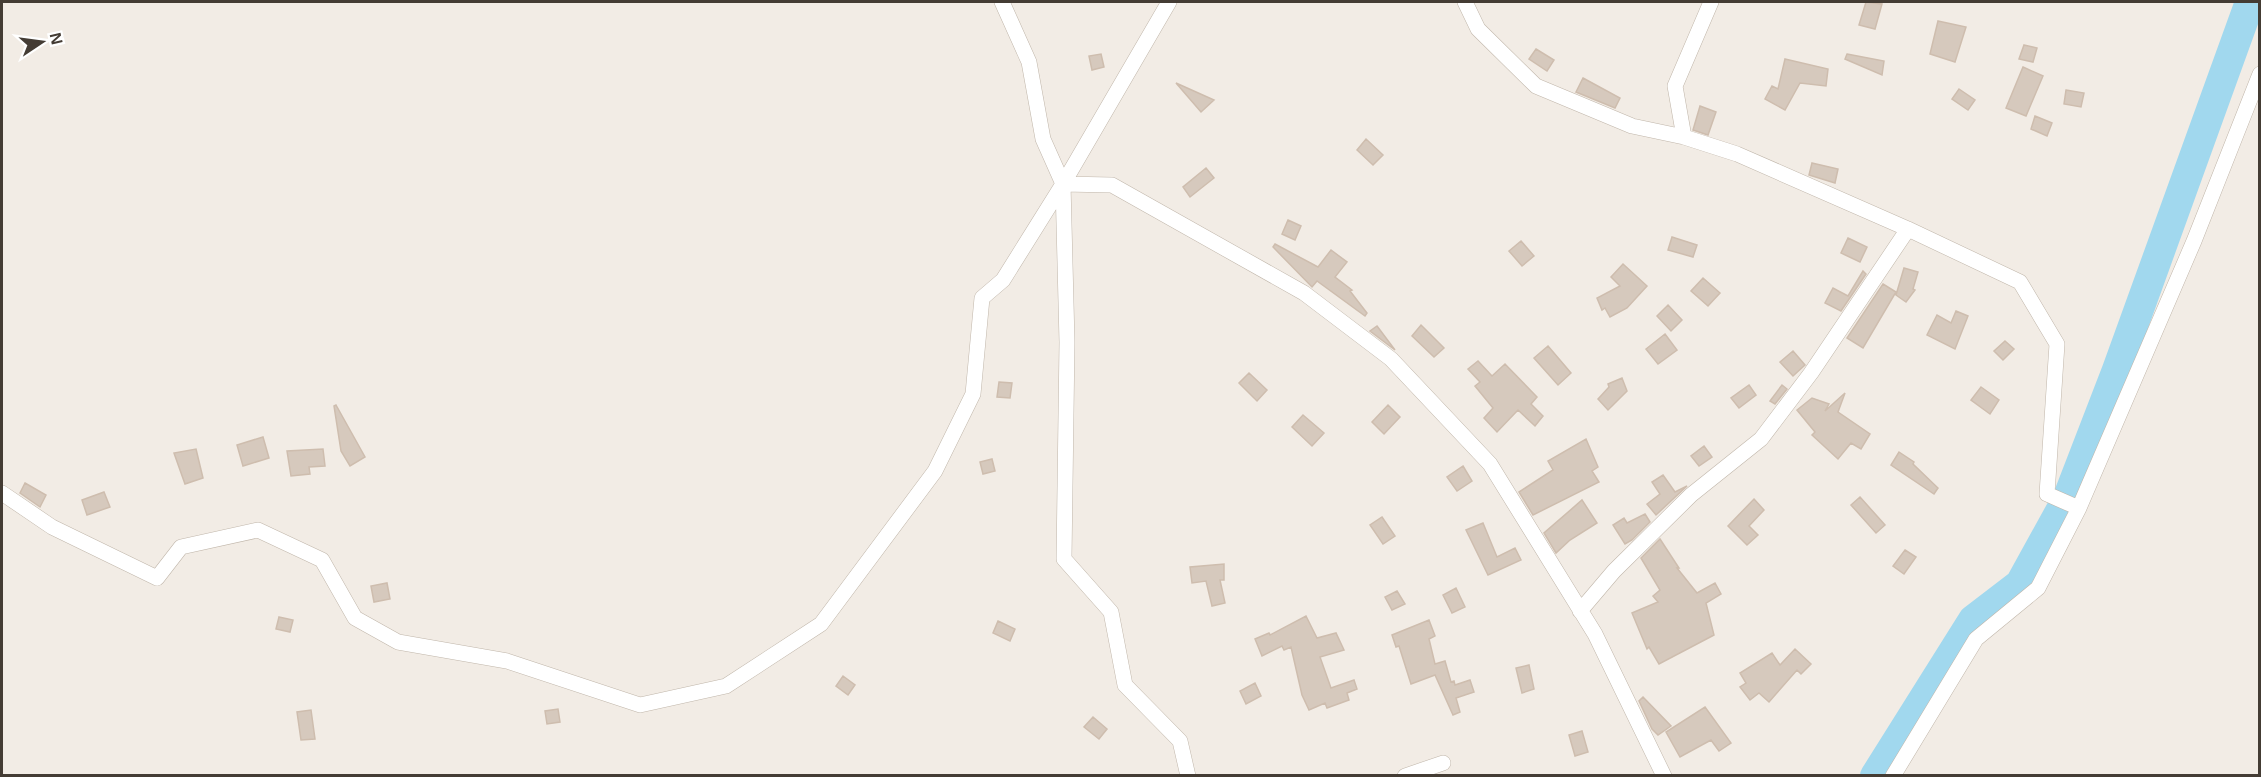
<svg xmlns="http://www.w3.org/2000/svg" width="2261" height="777" viewBox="0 0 2261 777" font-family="Arial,sans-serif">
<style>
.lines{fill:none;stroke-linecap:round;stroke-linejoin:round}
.river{stroke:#a1d8ee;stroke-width:30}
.building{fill:#d6c9bd;stroke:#cebdae;stroke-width:1.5}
.minor-casing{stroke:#c0b6aa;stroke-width:16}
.minor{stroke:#fff;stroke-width:15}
</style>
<rect width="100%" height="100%" fill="#f2ece5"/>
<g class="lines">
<path class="river" d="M1875,776L1973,620L2020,584L2068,497L2117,370L2250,2"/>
</g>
<path class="building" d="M1866,2L1882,4L1875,29L1859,25Z
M1938,21L1966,27L1955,62L1930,54Z
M2024,45L2037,48L2033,62L2019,59Z
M1536,49L1554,60L1547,71L1529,59Z
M1101,54L1104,67L1092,70L1089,56Z
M1847,54L1884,61L1882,75L1845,59Z
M1785,59L1828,69L1826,86L1800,83L1785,110L1765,99L1772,86L1778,89Z
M2023,67L2043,76L2026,116L2006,108Z
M1583,78L1620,98L1615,108L1576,92Z
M1176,83L1214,100L1201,112Z
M1959,89L1975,100L1968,110L1952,99Z
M2066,90L2084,93L2081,107L2064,104Z
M1700,106L1716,112L1708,135L1693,130Z
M2035,116L2052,123L2047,136L2031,129Z
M1366,139L1383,155L1373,165L1357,150Z
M1812,163L1838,169L1835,183L1809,175Z
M1206,168L1214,178L1190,197L1183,187Z
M1288,220L1301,226L1295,240L1282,234Z
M1672,237L1697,245L1693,257L1668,250Z
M1848,238L1867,247L1860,262L1841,253Z
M1521,241L1534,256L1522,266L1509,251Z
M1275,244L1318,267L1331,250L1347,262L1335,277L1352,290L1350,291L1367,313L1365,316L1317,281L1312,287L1273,247Z
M1623,264L1647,286L1627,308L1610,317L1605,308L1602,310L1597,298L1620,286L1611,277Z
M1904,268L1918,272L1913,289L1915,290L1906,302L1896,295Z
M1863,271L1866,274L1841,311L1825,303L1833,288L1848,296Z
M1703,278L1720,293L1708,306L1691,291Z
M1883,284L1896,292L1863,348L1847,338Z
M1668,305L1682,320L1671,331L1657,316Z
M1956,311L1968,316L1955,349L1927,335L1937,315L1951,323Z
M1421,325L1444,348L1434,357L1412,336Z
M1377,326L1395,350L1370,331Z
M1665,334L1677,350L1658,364L1646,349Z
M2005,341L2014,349L2003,360L1994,351Z
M1548,346L1571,373L1558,385L1534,358Z
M1793,351L1805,365L1793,376L1780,362Z
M1478,361L1492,376L1505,364L1537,397L1531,404L1543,416L1535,426L1518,410L1497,432L1484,418L1493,408L1475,386L1480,382L1468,369Z
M1249,373L1267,390L1257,401L1239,383Z
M1622,378L1627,391L1608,410L1598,399L1609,387L1608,384Z
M999,382L1012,383L1010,398L997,397Z
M1749,385L1756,395L1739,408L1731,398Z
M1782,385L1787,389L1775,404L1770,401Z
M1981,387L1999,400L1990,414L1971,400Z
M1845,393L1838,412L1870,434L1861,449L1851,443L1838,459L1812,435L1815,432L1797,410L1812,398L1829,404L1825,411Z
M336,405L365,457L350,466L341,451L334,406Z
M1388,405L1400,417L1384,434L1372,422Z
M1303,415L1324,433L1312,446L1292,427Z
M263,437L269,458L243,466L237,445Z
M1586,439L1598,467L1592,471L1599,482L1533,515L1519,492L1553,470L1548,461Z
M1704,446L1712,457L1699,466L1691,456Z
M196,449L203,478L185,484L174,453Z
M323,449L325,466L309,467L310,474L291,476L287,451Z
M1899,452L1914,462L1913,464L1938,488L1934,494L1891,465Z
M992,459L995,471L983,474L980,462Z
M1463,466L1472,481L1457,491L1447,477Z
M1663,475L1675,492L1687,486L1656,515L1647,504L1660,494L1652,482Z
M25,483L46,495L40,507L20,493Z
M104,492L110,507L87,515L82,500Z
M1860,497L1885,525L1876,533L1851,505Z
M1754,499L1764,510L1749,526L1758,535L1747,545L1728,526Z
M1582,500L1597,523L1570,540L1556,553L1544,533Z
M1645,514L1650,522L1632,540L1625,544L1613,525L1624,518L1627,523Z
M1382,517L1395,536L1383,544L1370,525Z
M1483,523L1497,557L1515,548L1521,560L1488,575L1466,530Z
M1660,539L1679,568H1677L1697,593L1715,583L1721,594L1706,603L1714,635L1659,664L1649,647L1647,649L1632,613L1658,602L1653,596L1660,590L1641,558Z
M1905,550L1916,557L1904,574L1893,566Z
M1224,564V580H1220L1225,603L1212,606L1206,581L1192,583L1190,567Z
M387,583L390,599L374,602L371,586Z
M1456,588L1465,607L1452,613L1443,595Z
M1397,591L1405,604L1392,610L1385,597Z
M1306,616L1317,638L1336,633L1344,650L1320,657L1331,688L1354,680L1357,689L1347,693L1349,700L1327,708L1325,703L1309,710L1302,695L1291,647L1284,650L1282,646L1262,656L1255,639L1269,633L1270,635Z
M279,617L293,620L290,632L276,629Z
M1429,620L1435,636L1429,639L1435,664L1445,661L1451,682L1454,681L1455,685L1470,680L1474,692L1456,698L1460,712L1453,715L1435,675L1411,684L1399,646L1396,647L1392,635Z
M998,621L1015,629L1010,641L993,633Z
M1795,649L1811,664L1801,674L1797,670L1769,702L1759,693L1750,700L1740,687L1746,683L1740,673L1772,653L1780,665Z
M1529,665L1534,689L1522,693L1516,668Z
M843,676L855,685L848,695L836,686Z
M1255,683L1261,696L1246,704L1240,691Z
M1643,697L1671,726L1658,735L1652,729L1639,701Z
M1705,707L1731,743L1719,751L1711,740L1680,757L1666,732Z
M558,709L560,722L547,724L545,711Z
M311,710L315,739L301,740L297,712Z
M1093,717L1107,729L1099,739L1084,727Z
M1582,731L1588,752L1575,756L1569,735Z"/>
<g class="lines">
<g class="minor-casing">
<path id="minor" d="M1002,2L1029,62L1043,139L1063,184L1067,342L1064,559L1111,612L1125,685L1180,741L1188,776
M1465,2L1478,29L1536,86L1632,126L1684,137L1737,154L1908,229L2020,282L2057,344L2047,494L2079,508
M1684,137L1675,86L1711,2
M1063,184L1112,185L1304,293L1391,359L1490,464L1595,634L1664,776
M2,493L52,527L157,578L181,547L258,530L322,560L355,618L398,642L507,661L640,705L726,686L821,624L935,471L973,394L982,298L1003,280L1063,184L1169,2
M1580,611L1614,571L1691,495L1761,439L1811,373L1908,229
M1405,776L1443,763
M1893,776L1976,639L2038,588L2079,508L2194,241L2260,74"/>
</g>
<use href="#minor" class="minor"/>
</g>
<rect width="2261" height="777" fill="none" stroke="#443c34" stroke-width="6"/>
<g transform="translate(42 42) rotate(77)" stroke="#ffffff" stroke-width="4.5" paint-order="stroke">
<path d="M0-4.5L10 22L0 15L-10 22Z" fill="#443c34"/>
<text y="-9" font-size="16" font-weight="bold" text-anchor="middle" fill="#443c34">N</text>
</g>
</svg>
